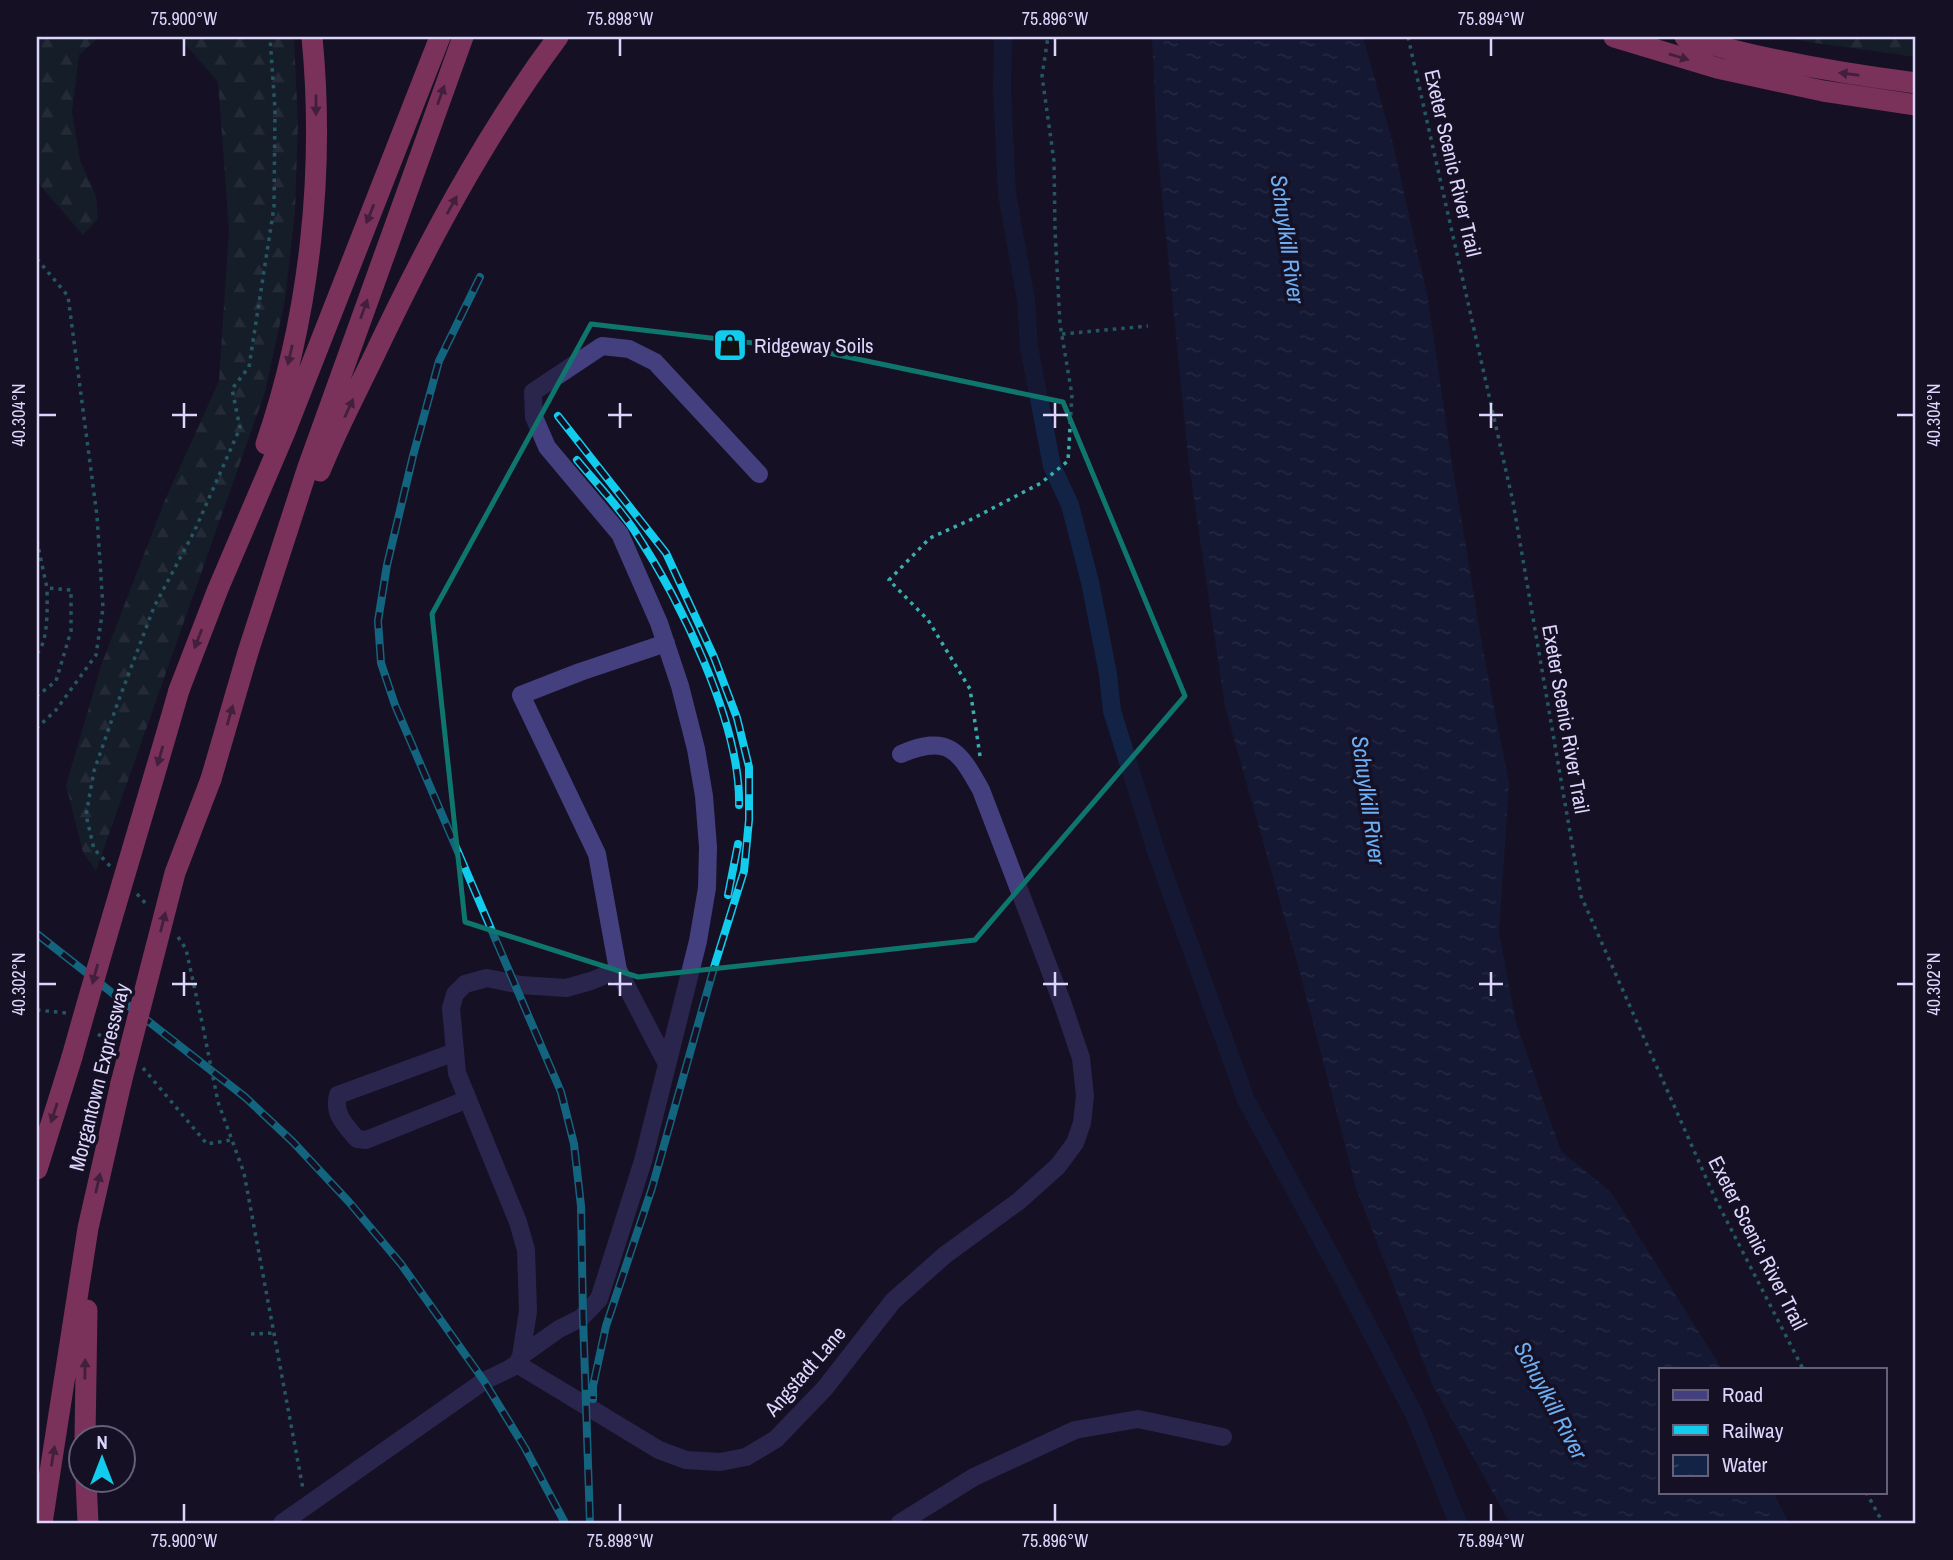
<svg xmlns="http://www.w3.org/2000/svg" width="1953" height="1560" viewBox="0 0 1953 1560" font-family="'Archivo Narrow',sans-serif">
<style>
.forest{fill:url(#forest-firs)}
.water{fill:url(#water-ripples)}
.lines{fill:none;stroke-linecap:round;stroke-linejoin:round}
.canal{stroke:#122346;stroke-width:18}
.path{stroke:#38aead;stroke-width:3.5;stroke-dasharray:3.5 5;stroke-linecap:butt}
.minor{stroke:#443f7f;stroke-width:18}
.highway{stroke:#f35a9c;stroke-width:21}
.rail-casing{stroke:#11cced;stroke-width:8}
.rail{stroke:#151024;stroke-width:5;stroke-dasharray:16;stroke-linecap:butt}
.path-bridge{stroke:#38aead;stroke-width:3.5;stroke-dasharray:3.5 5;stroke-linecap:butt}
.highway-bridge{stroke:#f35a9c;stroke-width:21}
.oneway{fill:#79315a}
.marked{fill:none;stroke:#0f766e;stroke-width:5;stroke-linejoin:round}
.ticks{fill:none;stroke:#dcd6fc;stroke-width:2.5}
.labels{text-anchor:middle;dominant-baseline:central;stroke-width:7;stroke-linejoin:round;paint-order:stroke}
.street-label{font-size:21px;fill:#dcd6fc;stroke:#151024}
.poi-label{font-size:21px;fill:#dcd6fc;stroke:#151024;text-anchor:start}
.water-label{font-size:23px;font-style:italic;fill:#6caff4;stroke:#151024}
.neatline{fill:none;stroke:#dcd6fc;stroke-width:2.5}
.ticks-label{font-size:18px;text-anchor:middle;fill:#dcd6fc}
</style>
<defs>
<pattern id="forest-firs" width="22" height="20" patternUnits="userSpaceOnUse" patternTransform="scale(1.75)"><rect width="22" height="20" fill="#142d2d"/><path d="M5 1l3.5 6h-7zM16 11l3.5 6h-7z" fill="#364b4c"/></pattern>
<pattern id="water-ripples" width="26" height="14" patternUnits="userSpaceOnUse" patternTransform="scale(1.75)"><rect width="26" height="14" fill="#122346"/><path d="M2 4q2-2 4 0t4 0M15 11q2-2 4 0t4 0" fill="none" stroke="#344262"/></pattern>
</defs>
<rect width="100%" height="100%" fill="#151024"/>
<path class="forest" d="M37,37H99L79,55L72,112L80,160L96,196L98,219L83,235L37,182Z
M179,37H294L298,124L295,212L285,300L265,392L96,871L83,852L66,785L102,663L165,500L219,381L229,229L218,82Z
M1785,37H1916V57L1808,42Z"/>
<path class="water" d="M1152,37H1363L1393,144L1428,299L1451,457L1484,656L1509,783L1499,932L1516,1023L1561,1151L1611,1192L1722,1369H1661V1492H1773L1789,1523H1510L1432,1384L1357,1191L1299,969L1225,707L1189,465L1157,146Z"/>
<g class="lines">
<path class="canal" d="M1003,37L1002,88L1007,194L1026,300L1029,347L1052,466L1070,505L1090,582L1108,674L1112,711L1157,854L1246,1100L1347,1286L1414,1414L1458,1523"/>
<path class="path" d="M1408,37L1513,502L1581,896L1715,1198L1803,1369
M37,259L68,296L97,516L103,608L96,655L56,710L37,728
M1062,334L1148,326
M37,541L47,588L71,590V631L56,681L37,696
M37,653C49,642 47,605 47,588
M980,756L970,689L928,620L889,580L930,538L970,520L1041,483L1068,461L1072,395L1060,324L1055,230L1054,161L1042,76L1048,37
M110,866L94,849L86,815L94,771L118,702L154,607L194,532L240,428L232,389L249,367L274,207L275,109L270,37
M137,894L148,906
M178,937L186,949L203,1027
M37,1010L66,1013
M98,1034L112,1044
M143,1068L207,1144L231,1140
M218,1102L244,1173L303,1489
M251,1334L275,1333
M1866,1492L1883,1523"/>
<path class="minor" d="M666,643L580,672L521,695L597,854L618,970L667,1064
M455,1052L338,1095C333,1114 345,1125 357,1139L366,1140L468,1099
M521,1356L559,1329L581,1318L599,1299L643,1161L698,941L707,888L708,847L704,796L696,749L680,686L659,623L620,534L547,447L534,417L533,392L602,346L629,349L655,362L759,474
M517,1364L659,1450L686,1460L720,1462L746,1457L776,1439L825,1388L893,1301L945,1255L1019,1201L1058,1166L1075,1143L1082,1123L1085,1096L1081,1058L1062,1002L981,790C959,750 948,734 901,754
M282,1523L484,1381L509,1369L517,1364L521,1356L528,1311L526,1250L518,1222L457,1073L451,1008L455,994L465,984L487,978L521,985L566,988L591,981L618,970
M900,1523L974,1477L1075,1430L1138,1419L1223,1437"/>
<path class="highway" d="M1614,37L1717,68L1823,91L1916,105
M1685,37C1761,60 1838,73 1916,83
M266,444C310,315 325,172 312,37
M320,471C335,433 354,397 372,360C425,248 484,136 558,37
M179,690L218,589L285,432L440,37
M211,779L248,652L308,467L463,37
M37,1169L72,1057
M85,1438L87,1310
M86,1480L88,1523
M42,1523L88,1228L121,1083"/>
<g class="rail-casing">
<path id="rail" d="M480,277L439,361L413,456L387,565L378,621L381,663L395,705L561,1092L574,1144L581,1206L583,1316L590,1523
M558,416L666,553L714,657L737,718L749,767V820L744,871L715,964L652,1188L606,1326L593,1386V1399
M577,460C596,483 617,505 634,530C679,598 741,723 739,805
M728,895L738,844
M37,934L245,1097L293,1142L349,1202L401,1264L484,1381L525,1448L565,1523"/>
</g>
<use href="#rail" class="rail"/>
<path class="path-bridge" d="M203,1027L218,1102"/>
<path class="highway-bridge" d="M72,1057C106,934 144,813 179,690
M121,1083L175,873L211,779"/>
</g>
<defs><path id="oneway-solid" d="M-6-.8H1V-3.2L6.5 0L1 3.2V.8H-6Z" transform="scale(1.75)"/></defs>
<g class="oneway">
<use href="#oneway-solid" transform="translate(1679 57) rotate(17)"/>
<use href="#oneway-solid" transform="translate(1849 74) rotate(-172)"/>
<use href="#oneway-solid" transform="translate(441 95) rotate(-70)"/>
<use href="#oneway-solid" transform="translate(316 105) rotate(90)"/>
<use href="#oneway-solid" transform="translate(452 205) rotate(-61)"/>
<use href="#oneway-solid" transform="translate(370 214) rotate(112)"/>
<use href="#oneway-solid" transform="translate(364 309) rotate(-70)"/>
<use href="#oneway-solid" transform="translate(290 355) rotate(103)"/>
<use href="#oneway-solid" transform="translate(349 408) rotate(-65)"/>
<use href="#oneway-solid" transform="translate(198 639) rotate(111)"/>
<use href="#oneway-solid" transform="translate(230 715) rotate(-74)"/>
<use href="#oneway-solid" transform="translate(160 756) rotate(106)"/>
<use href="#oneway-solid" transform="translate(163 922) rotate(-76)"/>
<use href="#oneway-solid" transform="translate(95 974) rotate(105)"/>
<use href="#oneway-solid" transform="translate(54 1113) rotate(108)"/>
<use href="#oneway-solid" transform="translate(98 1183) rotate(-77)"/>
<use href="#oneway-solid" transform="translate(85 1369) rotate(-89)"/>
<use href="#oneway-solid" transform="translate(53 1456) rotate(-81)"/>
</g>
<path d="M0 0H1953V1560H0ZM591,324L814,350L1063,402L1185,696L975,940L638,977L465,922L432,614Z" fill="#151024" fill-opacity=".55" fill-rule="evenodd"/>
<path class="marked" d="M591,324L814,350L1063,402L1185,696L975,940L638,977L465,922L432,614Z"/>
<path class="ticks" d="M184,38V56M620,38V56M1055,38V56M1491,38V56M184,403V428M620,403V428M1055,403V428M1491,403V428M38,415H56M172,415H197M608,415H632M1043,415H1068M1479,415H1503M1897,415H1914M184,972V996M620,972V996M1055,972V996M1491,972V996M38,984H56M172,984H197M608,984H632M1043,984H1068M1479,984H1503M1897,984H1914M184,1504V1522M620,1504V1522M1055,1504V1522M1491,1504V1522"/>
<defs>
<g id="shop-square" transform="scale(1.75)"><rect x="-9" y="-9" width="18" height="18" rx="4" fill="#11cced" stroke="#151024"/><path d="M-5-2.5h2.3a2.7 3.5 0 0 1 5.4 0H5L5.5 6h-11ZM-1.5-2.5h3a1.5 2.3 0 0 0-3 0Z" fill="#111"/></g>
</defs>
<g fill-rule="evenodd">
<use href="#shop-square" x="730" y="345"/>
</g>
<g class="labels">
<g class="street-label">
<text transform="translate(1453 163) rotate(77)">Exeter Scenic River Trail</text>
<text transform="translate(1566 719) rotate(80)">Exeter Scenic River Trail</text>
<text transform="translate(99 1077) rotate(-76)">Morgantown Expressway</text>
<text transform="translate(1758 1243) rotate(63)">Exeter Scenic River Trail</text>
<text transform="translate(805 1371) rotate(-49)">Angstadt Lane</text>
</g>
<g class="poi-label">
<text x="754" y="345">Ridgeway Soils</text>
</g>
<g class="water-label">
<text transform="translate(1288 239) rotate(82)">Schuylkill River</text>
<text transform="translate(1369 800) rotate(82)">Schuylkill River</text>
<text transform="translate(1551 1400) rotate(62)">Schuylkill River</text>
</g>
</g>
<rect width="1953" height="1560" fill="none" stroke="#151024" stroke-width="77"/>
<rect x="1659" y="1368" width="228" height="126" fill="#151024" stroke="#655f7a" stroke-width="2"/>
<rect x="1673" y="1390" width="35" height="10" fill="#443f7f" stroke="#655f7a" stroke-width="2"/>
<text x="1722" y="1402" font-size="21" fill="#dcd6fc">Road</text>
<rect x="1673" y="1425" width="35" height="10" fill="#11cced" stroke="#655f7a" stroke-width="2"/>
<text x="1722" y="1438" font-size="21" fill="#dcd6fc">Railway</text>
<rect x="1673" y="1455" width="35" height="21" fill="url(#water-ripples)" stroke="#655f7a" stroke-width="2"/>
<text x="1722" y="1472" font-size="21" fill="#dcd6fc">Water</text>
<g transform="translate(102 1459)"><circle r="33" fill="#151024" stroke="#655f7a" stroke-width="2"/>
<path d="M0-5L12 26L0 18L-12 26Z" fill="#11cced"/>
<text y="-10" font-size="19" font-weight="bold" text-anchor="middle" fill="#dcd6fc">N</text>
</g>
<rect x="38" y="38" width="1876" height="1484" class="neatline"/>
<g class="ticks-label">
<text x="184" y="25">75.900°W</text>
<text x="620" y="25">75.898°W</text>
<text x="1055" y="25">75.896°W</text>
<text x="1491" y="25">75.894°W</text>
<text transform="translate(19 415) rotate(-90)" y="6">40.304°N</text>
<text transform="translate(1934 415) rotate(-90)" y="6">40.304°N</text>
<text transform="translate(19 984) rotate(-90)" y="6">40.302°N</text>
<text transform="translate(1934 984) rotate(-90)" y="6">40.302°N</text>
<text x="184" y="1547">75.900°W</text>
<text x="620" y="1547">75.898°W</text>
<text x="1055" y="1547">75.896°W</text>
<text x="1491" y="1547">75.894°W</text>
</g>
</svg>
